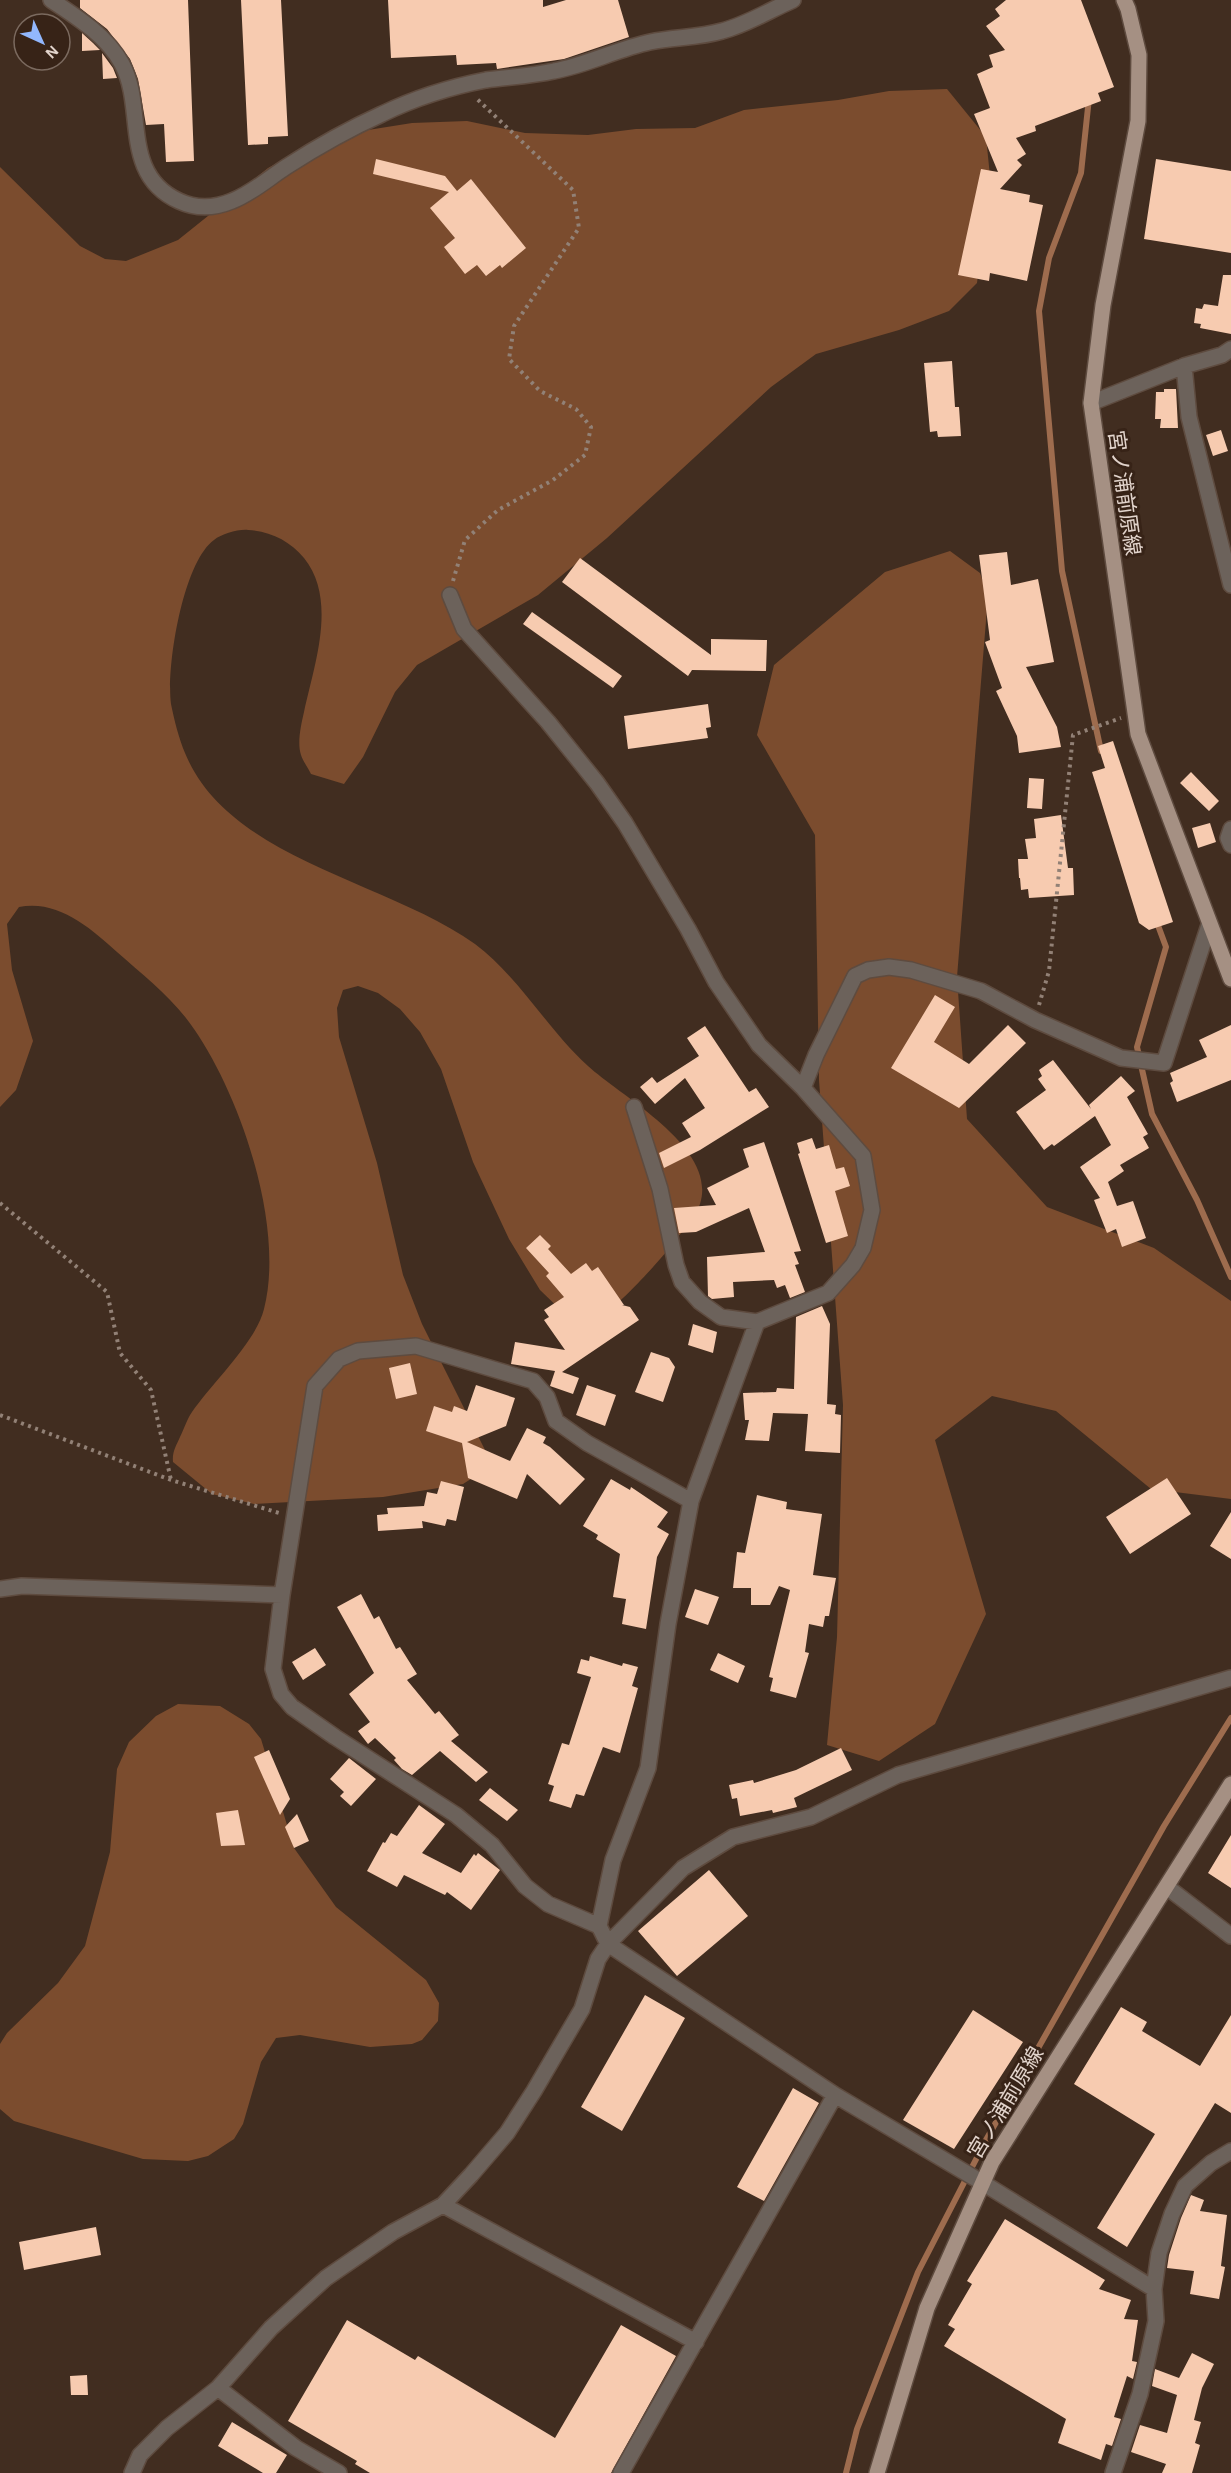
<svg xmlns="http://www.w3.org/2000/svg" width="1231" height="2473" viewBox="0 0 1231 2473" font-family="'Alegreya Sans','Noto Sans JP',sans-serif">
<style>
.forest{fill:#7b4c2e}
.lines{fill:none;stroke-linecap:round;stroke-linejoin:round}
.stream{stroke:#9e6c4e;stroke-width:6}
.building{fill:#f7cbb0}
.minor-casing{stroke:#5e4b3f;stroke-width:18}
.major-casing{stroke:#5e4b3f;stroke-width:18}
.path{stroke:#928176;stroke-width:4;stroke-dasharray:3 4.5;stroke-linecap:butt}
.minor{stroke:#6c625b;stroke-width:15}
.major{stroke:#a59083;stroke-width:15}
.labels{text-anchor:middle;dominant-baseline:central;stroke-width:6;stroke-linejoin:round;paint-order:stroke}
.street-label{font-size:21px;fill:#e2d4cc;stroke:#372317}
</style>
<rect width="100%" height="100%" fill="#412d20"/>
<path class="forest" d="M947,89L986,137L990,176L977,283L949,311L899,330L816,354L771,387L607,538L538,595L417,665L395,692L363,757L344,784L311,774C308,768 303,761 301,755C297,743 301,725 304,712C314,665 338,600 304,558C290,541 270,531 248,530C238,529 222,534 214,540C183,562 166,667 171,704C174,719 179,739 185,753C229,860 386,880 475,944C520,978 547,1029 588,1066C623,1098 718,1148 700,1204C695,1219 680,1233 671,1246C661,1259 619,1306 605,1312C594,1316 580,1316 569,1318L540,1290L509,1239L473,1162L441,1069L420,1032L400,1009L378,993L358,986L343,990L337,1008L339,1037L377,1163L403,1275L422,1324L486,1452L485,1470L463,1484L383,1497L254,1504L212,1494L173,1462C172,1452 176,1446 180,1437C184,1429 187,1419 192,1412C212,1383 256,1342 264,1309C285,1227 241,1097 194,1029C174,999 144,976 117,952C91,928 57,899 19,907L7,924L12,970L33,1041L16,1090L0,1107V167L80,246L105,259L126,261L178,240L268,168L324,137L412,123L467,121L525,133L588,135L636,129L695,128L744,110L838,100L889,91Z
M950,551L980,573L988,596L957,977L967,1119L1047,1207L1154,1248L1231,1301V1499L1151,1489L1056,1411L992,1396L935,1440L986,1614L935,1724L879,1761L827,1745L837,1637L843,1405L819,1080L815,835L757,735L774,665L885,572Z
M178,1704L220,1706L249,1724L261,1739L294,1848L336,1907L426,1980L439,2003L438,2021L422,2040L412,2044L370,2047L300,2035L276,2038L261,2062L243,2124L234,2139L208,2156L188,2161L143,2159L14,2121L0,2109V2044L7,2033L58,1983L85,1946L110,1852L117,1769L129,1742L156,1716Z"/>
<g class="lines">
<path class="stream" d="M1089,98L1081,173L1049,258L1039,311L1062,571L1101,751
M1156,920L1166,947L1137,1047L1152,1114L1197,1200L1231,1277
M846,2473L857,2429L918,2272L986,2140L1164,1826L1231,1718"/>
</g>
<path class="building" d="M80,0H188L194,161L166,162L164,124L146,125L138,79L130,59L107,29L80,8Z
M241,0H281L288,136L268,137V144L248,145Z
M388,0H543V7L566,0H618L629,37L564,59L497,69L496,63L457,65L456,55L391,58Z
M1006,0H1081L1114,87L1098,93L1101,101L1035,126L1036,131L1016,138L1026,154L1017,160L1022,165L1000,189L1030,195L1029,202L1043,205L1027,281L990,273L989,281L958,275L981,169L998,172L974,114L990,108L977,74L993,67L989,55L1005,50L986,26L1000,16L995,9Z
M82,33L93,43L100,50L82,51Z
M102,53L113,68L117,78L103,79Z
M376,159L445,176L457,191L471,179L526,248L502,268L500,265L486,276L477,265L465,274L444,247L455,238L430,208L449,192L373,174Z
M1156,159L1231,171V253L1144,239Z
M1223,275H1231V334L1200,328L1201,324L1194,323L1196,308L1202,309L1204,304L1218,306Z
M952,361L955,407H959L961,436L938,437L937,431L930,432L924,363Z
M1164,389H1176L1178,428H1160L1161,419H1155L1156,392H1164Z
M1221,430L1228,451L1213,456L1206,435Z
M1007,552L1011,585L1038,579L1054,662L1026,667L1057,727L1061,747L1019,753L1017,736L996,691L1002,688L985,642L990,640L979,555Z
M580,558L711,655V639L767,640L766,671L692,670L688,676L562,582Z
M532,612L622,676L613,688L523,624Z
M708,704L711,727L706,728L708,738L628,749L624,716Z
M1113,741L1173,922L1149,930L1139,923L1092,772L1105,768L1098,746Z
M1191,772L1219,801L1209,811L1180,783Z
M1029,778L1044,779L1042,809L1027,808Z
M1061,815L1068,868H1073L1074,895L1029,898L1028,889L1021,890L1020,878H1019L1018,859H1028L1025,839L1036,838L1034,819Z
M1210,823L1216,842L1198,848L1192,828Z
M935,995L955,1007L934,1042L969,1064L1008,1025L1026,1043L959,1108L891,1068Z
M1231,1025V1080L1177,1102L1170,1083L1173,1081L1170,1073L1207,1057L1199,1040Z
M705,1026L749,1092L756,1088L769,1107L700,1150L664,1168L659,1153L691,1137L682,1123L705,1108L685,1078L655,1104L640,1087L652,1077L657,1083L699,1056L687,1038Z
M1053,1060L1091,1109L1089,1105L1121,1076L1135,1091L1127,1097L1148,1134L1143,1137L1149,1148L1120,1165L1124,1171L1108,1182L1117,1206L1133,1201L1146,1238L1122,1247L1116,1229L1107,1233L1094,1200L1100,1198L1080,1167L1111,1145L1095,1116L1054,1146L1052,1144L1044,1150L1016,1112L1046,1090L1038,1079L1042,1076L1039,1070Z
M812,1138L816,1149L829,1145L836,1169L844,1167L850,1186L835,1191L848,1236L826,1243L798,1154L800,1153L797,1143Z
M764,1142L801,1251L794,1252L799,1264L795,1265L805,1292L790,1298L785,1285L777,1288L774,1280L733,1282L734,1297L712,1299L708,1296L707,1257L765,1252L749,1208L696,1232L679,1233L674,1208L716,1205L707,1188L749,1167L743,1149Z
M540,1235L551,1246L548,1249L571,1274L586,1263L592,1271L598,1267L624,1305H622L630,1307L639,1320L562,1372L579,1378L573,1394L550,1386L555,1371L511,1364L515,1342L565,1350L544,1320L549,1317L544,1310L564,1297L546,1276L549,1273L526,1248Z
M822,1306L830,1324L827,1404L836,1405L835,1414L841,1415L840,1453L805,1451L808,1414L773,1413L769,1441L745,1440L749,1420H745L743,1393L776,1392L777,1388L794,1389L796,1317Z
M693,1324L717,1332L713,1353L688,1345Z
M651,1352L669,1358L675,1367L663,1402L635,1392Z
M410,1363L417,1394L396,1399L389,1368Z
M476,1385L515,1398L506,1426L467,1442L510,1461L527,1428L546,1437L543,1443L550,1447L585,1479L560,1505L527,1474L517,1499L468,1478L462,1443L426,1431L434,1406L452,1412L454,1406L467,1411Z
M587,1385L616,1395L605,1426L576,1415Z
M1167,1478L1191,1514L1130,1554L1106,1517Z
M611,1479L630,1490L631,1487L668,1512L657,1527L669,1534L657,1557L646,1629L622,1624L626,1599L613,1597L620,1554L596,1539L598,1535L583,1526Z
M441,1481L464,1487L456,1521L447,1519L445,1526L422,1521L423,1528L378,1531L377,1515L388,1514L387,1508L424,1506L427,1492L437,1494Z
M757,1495L787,1502L786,1509L822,1514L813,1575L836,1578L829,1616H825L823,1627L809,1624L805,1652L809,1653L796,1698L770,1691L773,1678L769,1677L790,1590L779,1586L770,1605H751V1588H733L737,1552L745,1553Z
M1231,1512V1559L1210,1546Z
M695,1589L719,1597L708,1625L685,1617Z
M361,1594L374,1619L379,1616L396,1649L400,1647L417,1674L407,1680L435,1714L439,1711L459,1735L451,1741L488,1772L476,1782L440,1751L412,1775L402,1769L394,1760L396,1758L375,1738L368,1744L358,1731L370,1722L349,1694L374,1673L337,1607Z
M315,1648L326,1665L303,1680L292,1662Z
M718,1653L745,1666L738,1683L710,1670Z
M590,1656L622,1666L623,1663L638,1667L632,1686L638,1688L620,1753L603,1747L584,1796L576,1794L571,1808L549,1801L554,1786L548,1784L562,1743L569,1745L591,1677L577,1673L581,1659L589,1661Z
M841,1748L852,1770L794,1798L797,1807L773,1813L772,1810L740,1816L737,1798L732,1799L729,1785L753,1780L754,1783L796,1770Z
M269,1750L290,1799L280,1815L254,1757Z
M349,1758L376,1779L351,1806L340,1796L344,1792L330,1779Z
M490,1788L518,1810L507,1821L479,1800Z
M419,1805L445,1824L422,1853L461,1873L474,1854L476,1856L478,1853L500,1870L471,1910L447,1892L445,1895L404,1875L397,1887L367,1871L383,1842L385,1843L391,1833L397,1836Z
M238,1810L245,1845L221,1846L216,1813Z
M297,1814L309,1841L294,1848L285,1827Z
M1231,1835V1888L1208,1873Z
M709,1870L748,1916L677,1976L638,1931Z
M645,1995L685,2018L622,2131L581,2107Z
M1121,2007L1147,2022L1142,2031L1200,2066L1231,2015V2113L1215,2103L1127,2247L1097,2228L1155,2134L1074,2084Z
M973,2010L1023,2042L954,2149L903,2120Z
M793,2088L819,2103L764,2201L737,2187Z
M1191,2195L1204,2200L1200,2211L1227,2215L1221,2266L1225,2267L1219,2299L1190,2294L1194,2271L1167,2268L1169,2255L1181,2218Z
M1005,2219L1105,2280L1099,2289L1131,2300L1124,2319L1138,2320L1132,2361L1137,2362L1133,2379L1127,2376L1114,2417L1121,2419L1112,2446L1106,2444L1101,2460L1058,2443L1066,2419L944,2346L955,2329L948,2325L972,2284L967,2281Z
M96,2227L101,2255L24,2270L19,2242Z
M347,2320L415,2360L418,2356L555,2438L621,2325L676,2356L611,2473H370L355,2464L357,2461L288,2421Z
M1192,2353L1214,2364L1202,2388L1194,2420L1201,2422L1195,2443L1200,2445L1192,2473H1162L1166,2464L1131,2452L1140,2425L1167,2433L1177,2395L1152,2386L1155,2369L1179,2378Z
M87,2375L88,2395H71L70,2376Z
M232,2422L287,2455L276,2473H263L218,2446Z"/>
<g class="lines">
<g class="minor-casing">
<path id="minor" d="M51,0C77,17 107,36 122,64C146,108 120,174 179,201C196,209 215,208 232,201C251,194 269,178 286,167C317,147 349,129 382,114C415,98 450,87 486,80C508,77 531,76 554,71C587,65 617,49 650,42C674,37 698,38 722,31C746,25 770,10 793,0
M1184,366L1189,417L1231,585
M1091,403L1184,366L1222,355L1231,349
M450,595L464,629L548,722L597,783L625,823L688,929L716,982L759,1045L803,1088
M1231,829L1228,838L1231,845
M634,1107L660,1189L676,1265L682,1282L700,1302L721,1317L757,1322L828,1293L853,1265L863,1248L872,1210L863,1156L803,1088L816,1055L855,976L868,970L889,967L911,970L981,991L1035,1020L1121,1058L1164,1063L1209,925
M691,1501L587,1443L556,1421L547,1397L533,1381L416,1346L358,1351L339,1359L315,1386L282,1595L273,1669L281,1694L292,1707L335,1737L456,1815L492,1845L525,1886L548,1904L599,1926L608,1944L835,2095L983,2183L1154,2289
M0,1589L22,1586L282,1595
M1167,1887L1231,1936
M599,1926L613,1860L648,1768L668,1624L691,1501L757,1322
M443,2205L696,2342
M218,2388L296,2448L339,2473
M132,2473L140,2455L167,2428L218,2388L271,2328L326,2278L393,2232L443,2205L471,2175L507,2133L534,2091L582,2009L598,1959L608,1944L683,1868L733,1837L811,1817L898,1775L1231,1678
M621,2473L835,2095
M1113,2473L1140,2394L1156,2321L1154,2289L1159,2253L1172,2214L1185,2186L1211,2163L1231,2151"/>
</g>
<g class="major-casing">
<path id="major" d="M1124,0L1128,9L1139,55L1138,121L1103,305L1091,403L1138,734L1231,979
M877,2473L927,2308L992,2162L1231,1784"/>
</g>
<path class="path" d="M453,581L465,540L498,510L553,480L585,455L591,427L576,409L540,391L509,359L514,326L579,228L573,190L477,99
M1039,1005L1049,971L1073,735L1121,718
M0,1203L107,1292L120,1353L151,1390L171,1480
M0,1415L171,1480L279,1513"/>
<use href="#minor" class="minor"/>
<use href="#major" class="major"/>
</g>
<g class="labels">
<g class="street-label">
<text transform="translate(1124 493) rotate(82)">宮ノ浦前原線</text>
<text transform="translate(1006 2103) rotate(-59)">宮ノ浦前原線</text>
</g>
</g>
<g transform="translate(42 42) rotate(135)"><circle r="28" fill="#372317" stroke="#7b6a5f" stroke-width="1.5"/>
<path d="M0-4.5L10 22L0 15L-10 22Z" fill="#92b7fd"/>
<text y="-9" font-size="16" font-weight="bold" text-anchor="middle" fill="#e2d4cc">N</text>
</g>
</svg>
